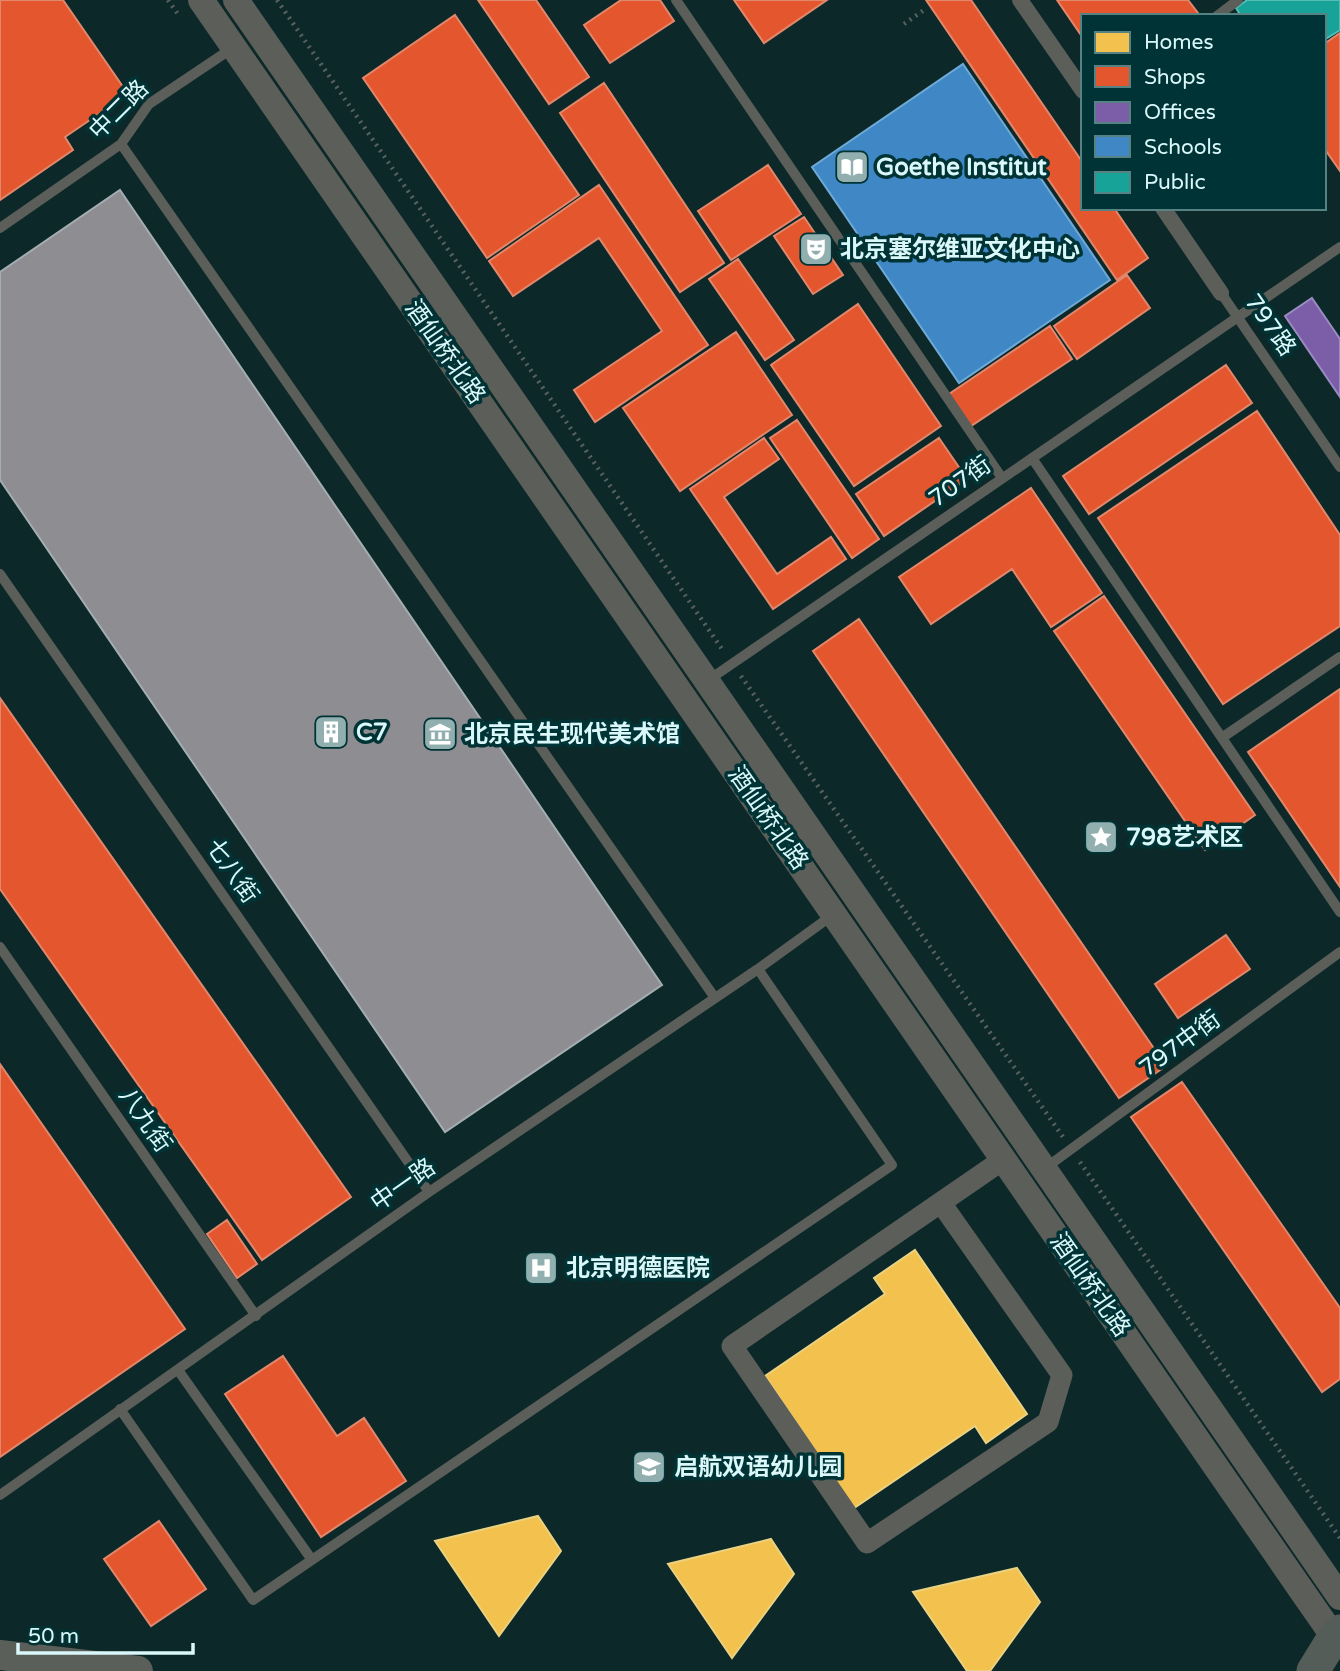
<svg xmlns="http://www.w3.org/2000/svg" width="1340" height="1671" viewBox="0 0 1340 1671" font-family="'Varela Round','Noto Sans SC',sans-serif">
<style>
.homes{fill:#f2c14e;stroke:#ebd281;stroke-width:2}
.shops{fill:#e4572e;stroke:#e1876b;stroke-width:2}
.offices{fill:#7b5ea7;stroke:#988cc0;stroke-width:2}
.schools{fill:#3f88c5;stroke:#6eaad5;stroke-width:2}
.public{fill:#17a398;stroke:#52bcb5;stroke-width:2}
.industry{fill:#8d8d92;stroke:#a4adb1;stroke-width:2}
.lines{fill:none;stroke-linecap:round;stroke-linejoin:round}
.path{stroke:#57625f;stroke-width:4.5;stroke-dasharray:2 5;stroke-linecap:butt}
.service{stroke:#5c5e59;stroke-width:10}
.pedestrian{stroke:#5c5e59;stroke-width:16}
.minor{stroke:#5c5e59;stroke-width:21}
.tertiary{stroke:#5c5e59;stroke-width:26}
.secondary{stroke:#5a5f5a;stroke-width:30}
.primary{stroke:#555d58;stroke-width:33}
.labels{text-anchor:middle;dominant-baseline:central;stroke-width:7;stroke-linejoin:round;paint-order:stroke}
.street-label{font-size:24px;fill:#daf8f9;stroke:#003335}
.poi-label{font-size:24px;font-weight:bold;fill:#daf8f9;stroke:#003335;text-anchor:start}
</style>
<rect width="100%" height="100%" fill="#0c2829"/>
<path class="homes" d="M915,1250L1027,1414L986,1443L975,1426L854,1508L765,1376L885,1294L874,1278Z
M538,1516L561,1551L499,1636L435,1541Z
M771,1539L794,1574L732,1658L668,1564Z
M1017,1568L1040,1602L990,1671H967L913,1592Z"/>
<path class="shops" d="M0,0H63L128,94L65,137L73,150L0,200Z
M478,0H536L589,77L549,104Z
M621,0H660L674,21L610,63L584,25Z
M734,0H827L764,43Z
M926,0H971L1083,163V208H1114L1148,258L1117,280Z
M1057,0H1188L1198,13L1194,16H1083V38Z
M455,15L579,195L487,258L363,78Z
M1340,33V171L1324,148V44Z
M604,83L724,263L680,292L560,113Z
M768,165L801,214L731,260L698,211Z
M599,185L708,345L595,422L574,390L662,331L599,238L513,296L489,261Z
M804,217L843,275L813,294L774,236Z
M738,259L794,340L765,360L709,279Z
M1127,275L1150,308L1077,359L1054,326Z
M858,304L941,426L854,486L771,365Z
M1050,326L1072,359L971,426L949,394Z
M736,332L792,415L680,491L623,408Z
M1226,365L1252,403L1089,514L1063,476Z
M1257,411L1340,535V626L1223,704L1098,518Z
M797,420L879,539L852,558L770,438Z
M764,438L779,459L724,497L777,574L831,537L846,559L773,609L690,489Z
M939,438L967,479L884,536L856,494Z
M1031,488L1102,593L1051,627L1012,569L931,624L899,577Z
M1104,596L1255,815L1205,850L1054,631Z
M859,619L1166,1066L1119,1098L813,651Z
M1340,689V887L1248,752Z
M0,698L351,1197L262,1260L0,889Z
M1226,935L1250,969L1178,1018L1155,984Z
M0,1064L185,1329L0,1457Z
M1182,1082L1340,1308V1379L1322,1392L1131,1117Z
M227,1220L257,1264L237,1278L207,1234Z
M283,1356L337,1436L364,1418L406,1481L321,1537L225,1394Z
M159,1521L206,1589L151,1626L104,1559Z"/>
<path class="offices" d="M1312,298L1340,339V397L1285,316Z"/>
<path class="schools" d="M963,64L1110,280L959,383L812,167Z"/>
<path class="public" d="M1247,0H1340V30L1324,40V16H1241L1236,8Z"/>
<path class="industry" d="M120,190L662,985L445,1132L0,480V272Z"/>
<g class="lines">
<path class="path" d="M168,0L180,17
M277,0L724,652
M904,24L924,10
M741,676L1063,1137
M1080,1162L1340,1538"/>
<path class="service" d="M676,0L1002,478
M1217,16L1238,0
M121,144L715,998
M0,228L121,144L149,104L234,47
M1221,293L1340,467
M1032,458L1340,912
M0,574L429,1192
M707,681L1340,247
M1223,737L1340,657
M0,947L256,1316
M1044,1169L1340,952
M178,1370L312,1560
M120,1409L253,1600L892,1165L758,969
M0,1495L429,1192L758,969L834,914"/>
<path class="pedestrian" d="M1020,0L1083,91
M1163,208L1221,293"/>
<path class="minor" d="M941,1203L1062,1375L1048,1422L867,1543L732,1346L1004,1159"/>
<path class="tertiary" d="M201,0L1304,1594L1334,1637L1340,1638
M236,0L1340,1597"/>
<path class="secondary" d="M0,1655L138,1671"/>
<path class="primary" d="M1313,1671L1334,1637L1340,1631"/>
</g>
<defs>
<g id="library-square" transform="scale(1.75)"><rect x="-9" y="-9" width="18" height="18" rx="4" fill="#92afb0" stroke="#003335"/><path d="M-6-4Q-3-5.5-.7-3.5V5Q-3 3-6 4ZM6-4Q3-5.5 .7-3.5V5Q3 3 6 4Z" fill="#fff"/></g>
<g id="theatre-square" transform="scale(1.75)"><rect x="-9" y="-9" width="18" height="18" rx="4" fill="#92afb0" stroke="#003335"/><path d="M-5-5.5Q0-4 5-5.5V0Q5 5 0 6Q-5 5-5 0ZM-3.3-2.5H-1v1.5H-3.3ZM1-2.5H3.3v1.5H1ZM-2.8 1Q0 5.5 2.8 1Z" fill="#fff"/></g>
<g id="building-square" transform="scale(1.75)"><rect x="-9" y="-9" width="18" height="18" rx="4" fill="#92afb0" stroke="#003335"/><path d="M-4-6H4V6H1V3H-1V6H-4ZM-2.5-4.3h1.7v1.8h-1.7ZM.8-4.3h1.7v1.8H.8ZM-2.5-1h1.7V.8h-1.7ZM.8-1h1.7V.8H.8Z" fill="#fff"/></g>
<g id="museum-square" transform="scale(1.75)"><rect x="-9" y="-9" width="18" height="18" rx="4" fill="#92afb0" stroke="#003335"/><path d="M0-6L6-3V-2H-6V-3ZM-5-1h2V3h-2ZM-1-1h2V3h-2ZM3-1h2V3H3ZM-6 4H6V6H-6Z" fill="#fff"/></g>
<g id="sight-square" transform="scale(1.75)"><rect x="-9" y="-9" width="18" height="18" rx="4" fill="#92afb0" stroke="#003335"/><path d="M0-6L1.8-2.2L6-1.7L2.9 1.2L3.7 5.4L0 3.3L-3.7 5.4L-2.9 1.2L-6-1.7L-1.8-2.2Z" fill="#fff"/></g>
<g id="hospital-square" transform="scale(1.75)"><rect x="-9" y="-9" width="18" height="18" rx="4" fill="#92afb0" stroke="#003335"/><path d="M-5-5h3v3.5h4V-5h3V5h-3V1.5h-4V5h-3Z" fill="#fff"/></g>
<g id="school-square" transform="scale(1.75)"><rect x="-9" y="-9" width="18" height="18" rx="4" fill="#92afb0" stroke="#003335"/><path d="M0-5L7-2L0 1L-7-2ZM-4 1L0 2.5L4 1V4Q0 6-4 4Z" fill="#fff"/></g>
</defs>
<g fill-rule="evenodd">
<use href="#library-square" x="852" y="167"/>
<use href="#theatre-square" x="816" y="249"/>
<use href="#building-square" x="331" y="732"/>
<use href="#museum-square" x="440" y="734"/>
<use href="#sight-square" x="1101" y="837"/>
<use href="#hospital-square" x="541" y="1268"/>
<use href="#school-square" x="649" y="1467"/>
</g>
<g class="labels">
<g class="street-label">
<text transform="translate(119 110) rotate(-45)">中二路</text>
<text transform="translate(1270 325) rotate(55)">797路</text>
<text transform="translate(445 352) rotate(55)">酒仙桥北路</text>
<text transform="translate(960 482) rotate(-35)">707街</text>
<text transform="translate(768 818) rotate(55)">酒仙桥北路</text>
<text transform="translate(232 871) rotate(55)">七八街</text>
<text transform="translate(1180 1044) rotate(-36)">797中街</text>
<text transform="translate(145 1120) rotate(55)">八九街</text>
<text transform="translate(403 1185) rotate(-35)">中一路</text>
<text transform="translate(1090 1285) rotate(55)">酒仙桥北路</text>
</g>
<g class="poi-label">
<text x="876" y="167">Goethe Institut</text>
<text x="840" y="249">北京塞尔维亚文化中心</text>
<text x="356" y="732">C7</text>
<text x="464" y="734">北京民生现代美术馆</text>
<text x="1126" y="837">798艺术区</text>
<text x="566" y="1268">北京明德医院</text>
<text x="674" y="1467">启航双语幼儿园</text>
</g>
</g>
<rect x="1081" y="14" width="245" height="196" fill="#003335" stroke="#578283" stroke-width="2"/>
<rect x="1095" y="32" width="35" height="21" fill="#f2c14e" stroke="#578283" stroke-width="2"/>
<text x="1144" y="49" font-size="21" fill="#daf8f9">Homes</text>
<rect x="1095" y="66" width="35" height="21" fill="#e4572e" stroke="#578283" stroke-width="2"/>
<text x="1144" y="84" font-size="21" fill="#daf8f9">Shops</text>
<rect x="1095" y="102" width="35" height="21" fill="#7b5ea7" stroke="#578283" stroke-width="2"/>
<text x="1144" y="119" font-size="21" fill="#daf8f9">Offices</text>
<rect x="1095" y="136" width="35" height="21" fill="#3f88c5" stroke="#578283" stroke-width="2"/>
<text x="1144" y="154" font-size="21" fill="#daf8f9">Schools</text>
<rect x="1095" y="172" width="35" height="21" fill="#17a398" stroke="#578283" stroke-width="2"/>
<text x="1144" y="189" font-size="21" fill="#daf8f9">Public</text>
<path d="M18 1643v10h175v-10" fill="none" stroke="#daf8f9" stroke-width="3.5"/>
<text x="28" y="1643" font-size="21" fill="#daf8f9" stroke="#003335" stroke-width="5" paint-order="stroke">50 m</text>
</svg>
